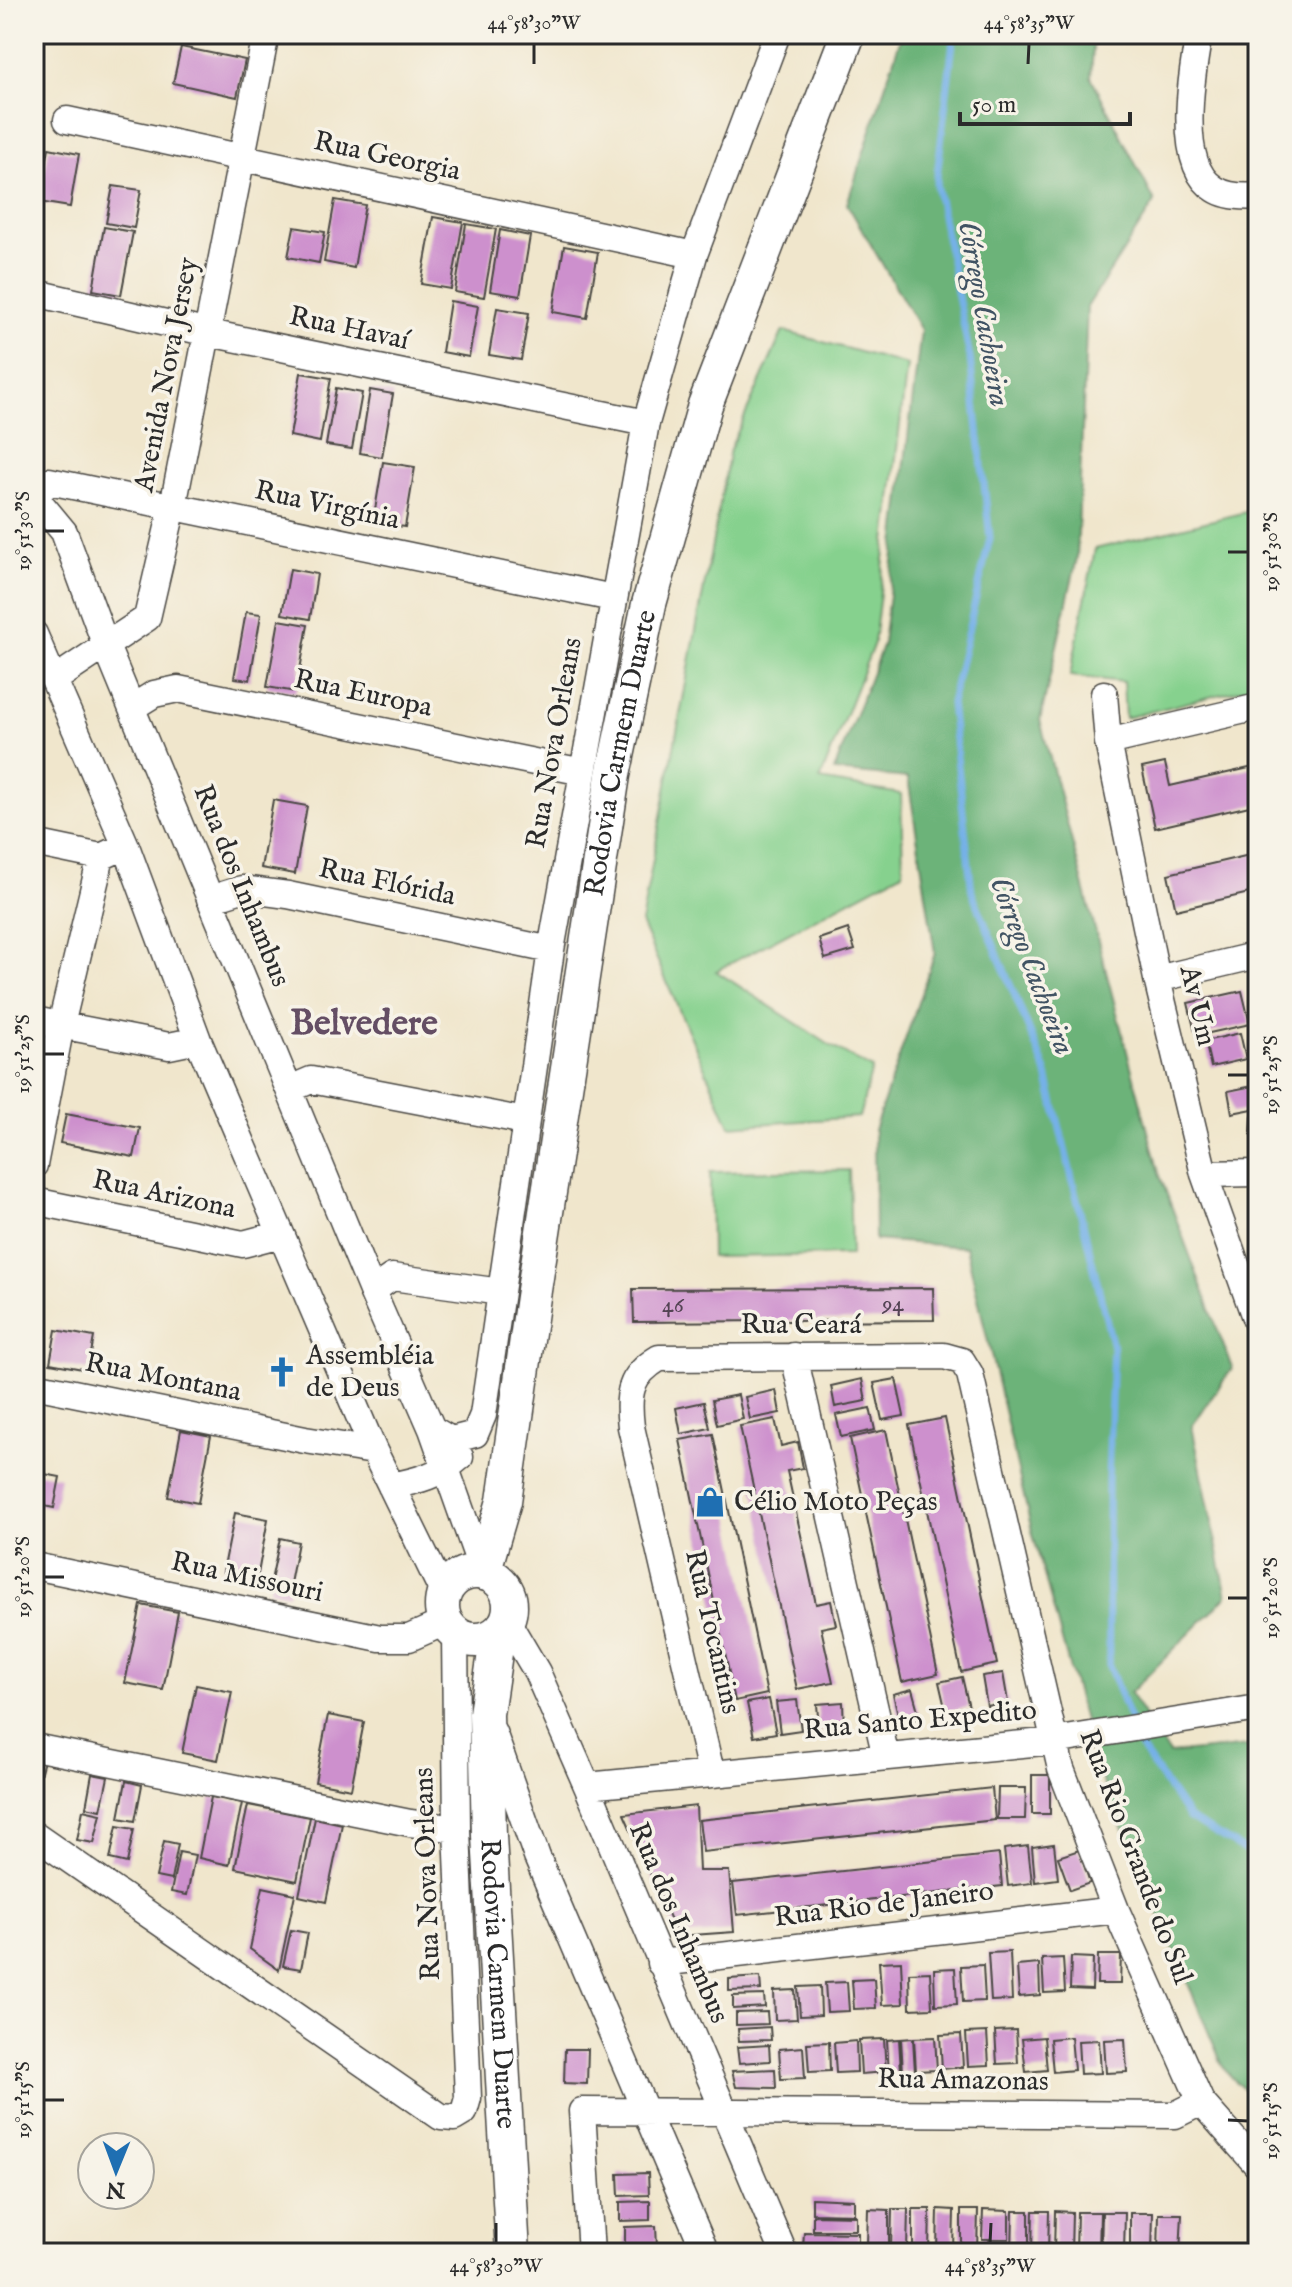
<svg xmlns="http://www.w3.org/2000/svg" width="1292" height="2287" viewBox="0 0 1292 2287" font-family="'IM FELL English',serif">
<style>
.green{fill:#86d18e;stroke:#587e5c;stroke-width:2}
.forest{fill:#6cb379;stroke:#4c6f52;stroke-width:2}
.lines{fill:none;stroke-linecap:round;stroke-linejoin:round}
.stream{stroke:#75b1e7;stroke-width:7}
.building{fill:#cd90cd}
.minor-casing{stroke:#494743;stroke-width:29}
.tertiary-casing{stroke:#494743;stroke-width:37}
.minor{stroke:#fff;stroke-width:26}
.tertiary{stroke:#fff;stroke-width:34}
.ticks{fill:none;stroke:#2b2b2b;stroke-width:3}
.labels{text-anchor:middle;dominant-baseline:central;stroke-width:7;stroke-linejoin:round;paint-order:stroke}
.number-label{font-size:24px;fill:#544454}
.street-label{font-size:28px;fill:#2b2b2b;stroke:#f7f3e8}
.poi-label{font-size:28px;fill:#2b2b2b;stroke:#f7f3e8;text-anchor:start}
.water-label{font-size:30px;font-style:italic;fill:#415363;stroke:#f7f3e8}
.district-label{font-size:36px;font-weight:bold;fill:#644e64;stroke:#f7f3e8}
.neatline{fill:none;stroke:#2b2b2b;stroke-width:3}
.ticks-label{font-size:20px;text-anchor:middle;fill:#2b2b2b}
</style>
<rect width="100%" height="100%" fill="#f7f3e8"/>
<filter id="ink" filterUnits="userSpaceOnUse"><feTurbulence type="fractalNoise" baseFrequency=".0125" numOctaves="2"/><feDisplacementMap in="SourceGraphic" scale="16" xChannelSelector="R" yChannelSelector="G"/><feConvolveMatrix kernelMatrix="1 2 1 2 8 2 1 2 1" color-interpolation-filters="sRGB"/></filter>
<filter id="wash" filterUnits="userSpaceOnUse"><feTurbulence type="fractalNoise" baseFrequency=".006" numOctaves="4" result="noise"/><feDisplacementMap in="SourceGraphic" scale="32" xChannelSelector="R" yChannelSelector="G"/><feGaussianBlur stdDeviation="1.8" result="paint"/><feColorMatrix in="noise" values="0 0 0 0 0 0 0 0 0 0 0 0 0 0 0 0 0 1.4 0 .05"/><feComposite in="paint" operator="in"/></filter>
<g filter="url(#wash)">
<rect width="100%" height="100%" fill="#f0e6cc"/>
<path class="green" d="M783,331L907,365L874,643L820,780L901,794L903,872L716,971L831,1046L872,1069L859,1117L730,1126L641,923L730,449Z
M1258,509V685L1125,718L1123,682L1070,676L1095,549Z
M849,1170L851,1255L711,1257L710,1172Z"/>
<path class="forest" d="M902,34H1094L1091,77L1155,202L1087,307L1077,558L1040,720L1159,1173L1232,1368L1192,1426L1227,1596L1130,1693L1169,1754L1258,1745V2105L1224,2069L1097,1768L1032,1531L966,1247L875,1240L874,1130L935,953L908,778L834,771L883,644L921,330L847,204Z"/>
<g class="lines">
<path class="stream" d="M954,34L936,184L970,358L990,538L951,703L972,892L1046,1071L1113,1347L1108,1481L1109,1666L1141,1748L1189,1818L1258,1858"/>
</g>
<g id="blocks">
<path class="building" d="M181,47L245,60L237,97L173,83Z
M49,148L79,154L70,207L39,202Z
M113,186L141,190L134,228L106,223Z
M335,200L365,205L354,268L324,262Z
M433,217L463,222L451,289L421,284Z
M466,224L496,229L484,297L455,292Z
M104,227L133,232L121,295L93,290Z
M294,227L325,232L319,263L288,257Z
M500,230L530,236L520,296L490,291Z
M564,246L598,252L587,318L553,312Z
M450,301L478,306L469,357L442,352Z
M497,308L529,313L521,360L489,355Z
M34,314L46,316L36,376H34Z
M301,373L331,378L320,442L290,436Z
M336,388L362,393L352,449L326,445Z
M370,390L393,394L382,457L360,453Z
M383,462L415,467L405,527L373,522Z
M290,569L317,574L310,619L282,614Z
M246,612L261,614L250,680L234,678Z
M279,620L308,625L296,692L267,687Z
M1165,763L1170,786L1258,766V804L1155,828L1142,768Z
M273,800L307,806L295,874L261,868Z
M1258,853V891L1176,910L1168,874Z
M848,929L855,950L825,959L819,939Z
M1242,991L1250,1024L1196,1036L1188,1003Z
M1258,1003V1030L1257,1031L1251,1005Z
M1240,1033L1246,1059L1211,1067L1205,1041Z
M1258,1085V1108L1232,1113L1228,1091Z
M66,1114L140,1128L134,1157L60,1143Z
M1252,1117H1258V1136L1251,1135Z
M1254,1209H1258V1243H1254Z
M933,1288L934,1320L634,1322L633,1289Z
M56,1330L94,1337L88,1370L50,1363Z
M862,1379L866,1401L835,1407L831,1386Z
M896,1379L904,1416L882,1420L874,1383Z
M776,1390L780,1413L750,1419L745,1397Z
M738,1395L743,1419L717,1425L712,1400Z
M704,1402L710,1428L681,1434L676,1408Z
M870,1408L875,1430L841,1437L836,1415Z
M945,1418L997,1664L961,1672L909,1425Z
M775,1419L781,1446L798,1442L803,1468L787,1471L816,1604L831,1601L836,1625L821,1628L833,1682L797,1689L740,1426Z
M181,1430L211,1436L198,1503L168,1497Z
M886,1430L938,1674L902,1682L850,1438Z
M713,1434L767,1694L735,1701L680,1440Z
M34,1472L60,1477L54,1508L34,1504Z
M235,1513L268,1519L257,1579L223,1572Z
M280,1538L298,1542L288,1594L269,1590Z
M141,1605L178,1612L163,1690L125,1683Z
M1003,1673L1008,1702L987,1706L982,1676Z
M962,1677L969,1707L946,1712L939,1682Z
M196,1685L232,1692L218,1760L182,1753Z
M912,1689L920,1718L900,1723L893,1694Z
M769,1699L776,1733L754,1737L747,1703Z
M797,1700L801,1730L780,1733L776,1702Z
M843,1702L844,1728L819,1730L817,1704Z
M328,1715L364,1722L351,1789L315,1782Z
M34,1758L44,1760L35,1795L34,1794Z
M92,1774L108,1777L101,1810L86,1807Z
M1032,1775H1050V1814H1032Z
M126,1781L142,1785L135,1821L119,1818Z
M992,1788L995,1820L703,1852L699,1820Z
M998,1788H1026L1025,1819H997Z
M211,1797L242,1803L229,1865L199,1858Z
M248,1805L310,1817L297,1881L235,1868Z
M696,1806L699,1871H729L734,1932L678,1936L624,1814Z
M83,1810L101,1814L94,1843L77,1840Z
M315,1818L342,1824L326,1902L299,1896Z
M117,1826L134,1829L127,1863L110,1859Z
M164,1841L178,1844L171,1880L156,1877Z
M1054,1844L1058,1879L1035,1882L1032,1847Z
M1028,1846L1032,1883L1008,1886L1004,1849Z
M1079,1850L1090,1883L1070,1890L1058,1857Z
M179,1852L195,1855L187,1895L171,1892Z
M999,1854L1002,1886L737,1915L733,1883Z
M263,1887L295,1894L279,1970L250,1949Z
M291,1930L308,1933L301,1969L283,1966Z
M1010,1952L1012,2000L991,2001L988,1953Z
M1098,1955H1121L1120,1984H1097Z
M1071,1957L1093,1958L1092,1990L1070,1989Z
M1063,1958L1065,1992L1044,1993L1042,1959Z
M901,1961L903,2004L882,2005L879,1962Z
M1039,1964L1040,1995L1019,1997L1017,1966Z
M983,1965L985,2001L963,2002L961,1966Z
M955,1968L957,2004L935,2005L934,1969Z
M930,1972L932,2008L910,2009L909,1973Z
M760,1977L761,1990L729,1991V1979Z
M874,1979L876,2008L854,2009L852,1980Z
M847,1982L849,2011L827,2012L825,1983Z
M820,1986L821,2015L800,2016L798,1987Z
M795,1990L797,2019L775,2020L774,1991Z
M764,1995L765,2007L733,2009V1996Z
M767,2012L768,2024L736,2025V2013Z
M770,2027L771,2040L739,2041L738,2029Z
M1016,2030L1018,2063L997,2064L995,2031Z
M987,2032L989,2065L968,2066L966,2033Z
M961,2034L963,2067L942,2069L940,2035Z
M935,2037L937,2070L916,2071L914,2038Z
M1044,2037L1047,2070L1026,2072L1022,2039Z
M1071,2037L1074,2070L1053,2072L1050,2039Z
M913,2038L915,2072H903L901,2039Z
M884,2039L886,2072L861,2074L859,2040Z
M899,2039L901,2072L889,2073L887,2040Z
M1125,2039L1127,2072L1106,2073L1104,2040Z
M1099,2040L1101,2073L1080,2074L1078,2041Z
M856,2041L857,2072L836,2073L834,2043Z
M829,2042L830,2071L809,2072L807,2043Z
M769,2045L770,2061L739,2063L737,2047Z
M803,2047L805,2078L781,2079L779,2049Z
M565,2049H588L587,2084L564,2083Z
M775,2069L776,2088L736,2087L732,2071Z
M648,2173L649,2195L619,2196L618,2174Z
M812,2198L854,2200V2214L812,2213Z
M650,2201V2220L620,2221V2202Z
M868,2209L889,2210V2245H867Z
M892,2209H908L907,2250H891Z
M913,2209H930L929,2251L913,2250Z
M938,2209L954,2210L953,2251H937Z
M961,2210H978L977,2252H961Z
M983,2210L1009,2211V2239H982Z
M1013,2211H1029V2252H1012Z
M1033,2211H1049L1048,2253L1032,2252Z
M1055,2211L1072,2212L1071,2253H1054Z
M1077,2212H1100L1099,2253H1076Z
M1102,2212H1125L1124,2253H1101Z
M1130,2213H1153L1152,2253H1130Z
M1159,2214H1182L1180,2253H1158Z
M813,2215L856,2216V2230H813Z
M656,2226L657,2248L625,2249V2227Z
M804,2232L858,2233V2249L803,2248Z"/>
</g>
</g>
<g filter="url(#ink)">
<use href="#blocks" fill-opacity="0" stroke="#494743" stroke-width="2"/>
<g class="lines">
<g class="minor-casing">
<path id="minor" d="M1199,34C1192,72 1175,166 1215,189C1227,197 1244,197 1258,196
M67,120L694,255
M40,294L209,333L646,423
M34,634L126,846L198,1040L374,1451L444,1594
M54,680L147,618L173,506L266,34
M1104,694L1108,742L1157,979L1204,1174L1258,1326
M133,707L154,694L178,689L583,772
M1108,742L1258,707
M34,843L101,857L116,850
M210,899L242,889L288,895L551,950
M1157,979L1258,955
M34,1020L169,1046L198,1040
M290,1089L311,1080L525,1121
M34,1165L61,1025L101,857
M1204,1174L1258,1173
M34,1201L243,1244L281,1234
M372,1291L392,1277L501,1292
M794,1356L886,1757
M34,1385L305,1440L374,1451
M432,1429L451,1440L475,1434L483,1415L551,950L646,423L694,255L777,34
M391,1486C417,1481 440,1475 460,1457
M34,1566L380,1638H409L445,1622
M483,1573L432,1429L372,1291L106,646L64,532L35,497L49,481L613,598
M507,1621L537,1672L587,1786L784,2253
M493,1732L537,1857L706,2253
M34,1747L410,1823L457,1829
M711,1772L631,1427C627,1394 629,1376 659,1358L944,1356L962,1361L970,1374L1061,1769L1116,1910L1201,2102L1258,2166
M587,1786L1054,1741L1258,1708
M34,1835L441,2117L454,2118L464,2112L468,2098L457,1829L455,1634
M660,1963L1116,1910
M591,2253L582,2111L1175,2115L1201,2102"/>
</g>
<g class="tertiary-casing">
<g id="tertiary">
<circle cx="476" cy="1606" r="34"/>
<path id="s1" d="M483,1573L504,1501L533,1297L613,775L649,604L705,405L848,34"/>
<path id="s2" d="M498,1633L486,1714L489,1836L513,2253"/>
</g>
</g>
<use href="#minor" class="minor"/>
<use href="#tertiary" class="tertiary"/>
</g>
</g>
<path class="ticks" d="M534,64V44M1028,64L1029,44M44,531H64M1228,552H1248M44,1054H64M1228,1075H1248M44,1577H64M1228,1598H1248M44,2100H64M1228,2120L1248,2121M496,2243V2223M990,2243L991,2223"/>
<defs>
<g id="church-bare" transform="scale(2.4)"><path d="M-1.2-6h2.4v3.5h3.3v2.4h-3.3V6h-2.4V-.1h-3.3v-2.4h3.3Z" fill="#1f6fb2" stroke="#f7f3e8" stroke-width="2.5" paint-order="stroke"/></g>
<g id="shop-bare" transform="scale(2.4)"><path d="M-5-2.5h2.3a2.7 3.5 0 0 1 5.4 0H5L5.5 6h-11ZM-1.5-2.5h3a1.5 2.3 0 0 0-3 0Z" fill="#1f6fb2" stroke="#f7f3e8" stroke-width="2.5" paint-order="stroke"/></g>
</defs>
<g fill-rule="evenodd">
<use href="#church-bare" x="282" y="1372"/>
<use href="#shop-bare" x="710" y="1502"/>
</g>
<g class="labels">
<g class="number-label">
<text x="893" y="1304">94</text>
<text x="673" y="1305">46</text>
</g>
<g class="street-label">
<text transform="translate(387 157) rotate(12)">Rua Georgia</text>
<text transform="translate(349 329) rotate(12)">Rua Havaí</text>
<text transform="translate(167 375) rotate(-79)">Avenida Nova Jersey</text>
<text transform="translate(327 506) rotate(12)">Rua Virgínia</text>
<text transform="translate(363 694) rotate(12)">Rua Europa</text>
<text transform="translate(555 743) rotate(-80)">Rua Nova Orleans</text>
<text stroke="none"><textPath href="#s1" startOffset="832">Rodovia Carmem Duarte</textPath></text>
<text transform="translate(387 883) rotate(12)">Rua Flórida</text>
<text transform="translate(241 886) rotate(68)">Rua dos Inhambus</text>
<text transform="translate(1197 1006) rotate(77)">Av Um</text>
<text transform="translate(164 1195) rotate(12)">Rua Arizona</text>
<text x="801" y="1325">Rua Ceará</text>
<text transform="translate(163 1378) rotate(11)">Rua Montana</text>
<text transform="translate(247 1578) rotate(12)">Rua Missouri</text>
<text transform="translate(712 1632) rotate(77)">Rua Tocantins</text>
<text transform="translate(920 1721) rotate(-5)">Rua Santo Expedito</text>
<text transform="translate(1135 1857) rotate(69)">Rua Rio Grande do Sul</text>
<text transform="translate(428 1874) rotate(-92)">Rua Nova Orleans</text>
<text transform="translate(884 1905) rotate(-7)">Rua Rio de Janeiro</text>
<text transform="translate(678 1923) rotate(67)">Rua dos Inhambus</text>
<text stroke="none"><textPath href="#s2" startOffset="352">Rodovia Carmem Duarte</textPath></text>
<text transform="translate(963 2081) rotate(1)">Rua Amazonas</text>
</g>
<g class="poi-label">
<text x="306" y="1356">Assembléia<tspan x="306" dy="32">de Deus</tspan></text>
<text x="734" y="1502">Célio Moto Peças</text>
</g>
<g class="water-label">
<text transform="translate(983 314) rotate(80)">Córrego Cachoeira</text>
<text transform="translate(1031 966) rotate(69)">Córrego Cachoeira</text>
</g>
<g class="district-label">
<text x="364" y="1024">Belvedere</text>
</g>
</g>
<rect width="1292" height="2287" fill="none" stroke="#f7f3e8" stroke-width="88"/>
<g transform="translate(116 2171) rotate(181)"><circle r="38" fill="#f7f3e8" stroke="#a5a39c" stroke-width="2"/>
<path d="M0-6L14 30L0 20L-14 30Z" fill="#1f6fb2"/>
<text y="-12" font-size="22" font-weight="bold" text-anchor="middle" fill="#2b2b2b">N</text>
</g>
<path d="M960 112v12h170v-12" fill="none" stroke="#2b2b2b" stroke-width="4"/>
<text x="972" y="112" font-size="24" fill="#2b2b2b" stroke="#f7f3e8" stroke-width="6" paint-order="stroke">50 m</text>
<rect x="44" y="44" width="1204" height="2199" class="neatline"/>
<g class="ticks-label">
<text x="534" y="29">44°58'30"W</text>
<text x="1029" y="29">44°58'35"W</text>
<text transform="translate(22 531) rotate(-90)" y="7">19°51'30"S</text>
<text transform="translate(1270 552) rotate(-90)" y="7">19°51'30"S</text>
<text transform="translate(22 1054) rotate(-90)" y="7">19°51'25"S</text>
<text transform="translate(1270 1075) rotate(-90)" y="7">19°51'25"S</text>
<text transform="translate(22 1577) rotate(-90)" y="7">19°51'20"S</text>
<text transform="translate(1270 1598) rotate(-90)" y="7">19°51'20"S</text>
<text transform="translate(22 2100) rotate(-90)" y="7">19°51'15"S</text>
<text transform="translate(1270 2121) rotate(-90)" y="7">19°51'15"S</text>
<text x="496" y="2272">44°58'30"W</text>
<text x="990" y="2272">44°58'35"W</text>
</g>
</svg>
